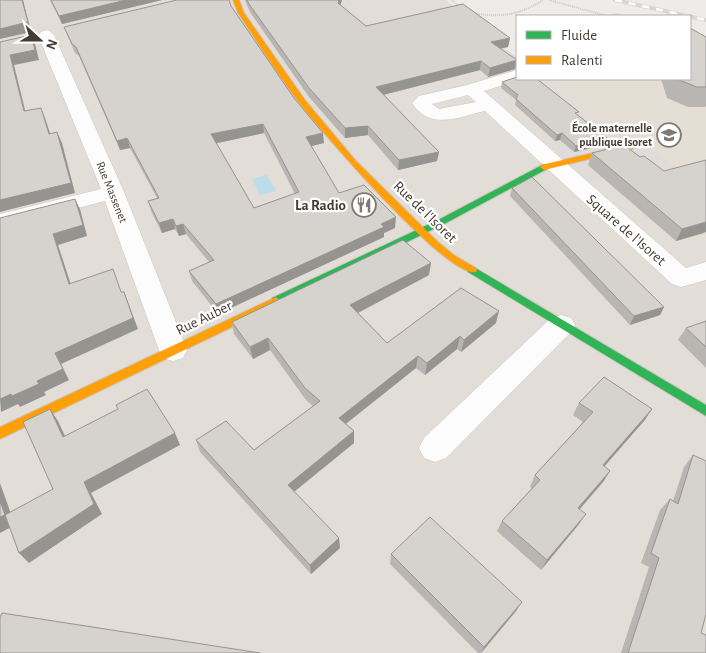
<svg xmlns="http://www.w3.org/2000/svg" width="706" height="653" viewBox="0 0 706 653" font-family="'Alegreya Sans',sans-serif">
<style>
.residential{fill:#e2ddd6}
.education{fill:#e4ded4}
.parking{fill:#dfdcd9}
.water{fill:#bcdce9}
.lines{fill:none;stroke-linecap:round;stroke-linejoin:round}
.street-casing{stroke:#cbc8c4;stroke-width:1}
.fast-casing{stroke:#ccc7c0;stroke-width:2}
.slow-casing{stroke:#ccc7c0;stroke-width:2}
.path{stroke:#cccac6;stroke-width:2;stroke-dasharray:1 1;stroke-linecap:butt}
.street{fill:#fcfcfc;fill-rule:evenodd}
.fast{fill:#30b455;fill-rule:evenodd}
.slow{fill:#ff9f0a;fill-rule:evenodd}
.rail-casing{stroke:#d8d7d7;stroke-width:4}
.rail{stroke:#fff;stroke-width:2.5;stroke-dasharray:7;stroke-linecap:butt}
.wall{fill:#b8b5b2;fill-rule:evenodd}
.shaded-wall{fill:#969491}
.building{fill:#d6d3cf;stroke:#969491;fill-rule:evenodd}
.labels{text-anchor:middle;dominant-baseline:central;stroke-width:4.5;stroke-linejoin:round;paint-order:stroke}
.far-poi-label{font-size:12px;font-weight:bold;fill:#433c35;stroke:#fff;text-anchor:end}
.far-street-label{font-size:12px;fill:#433c35;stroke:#fff}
.poi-label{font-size:15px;font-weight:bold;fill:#433c35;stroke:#fff;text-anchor:end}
.street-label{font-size:15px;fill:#433c35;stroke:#fff}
</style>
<rect width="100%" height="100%" fill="#eeebe8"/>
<path class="residential" d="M0,0H446L497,43L517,57V79H550L706,186V653H0Z"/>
<path class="education" d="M706,61V186L550,79H690Z"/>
<path class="parking" d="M620,127L669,161L588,181L549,144Z"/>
<path class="water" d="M267,175L276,191L260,195L252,179Z"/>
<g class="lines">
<g class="street-casing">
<path id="street" d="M46,30L51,32L54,35L124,192L187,350L183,358L173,361L163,358L159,350L105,201L0,228V214L101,189L38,35L41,32Z
M517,70V79H523L484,91L686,268L706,262V280L681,287L672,284L485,111C457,117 431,131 412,103L419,96L467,85ZM468,95L476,102L439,109L432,104Z
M561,315L571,318L575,325L571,332L446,458L435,462L424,458L419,448L424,438L551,318Z"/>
</g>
<g class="fast-casing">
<path id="fast" d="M544,164L547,165V169L446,223L280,304L276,305L271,301L272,298L440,219Z
M472,266L706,405V416L468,272L467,270L468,268Z"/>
</g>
<g class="slow-casing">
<path id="slow" d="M233,0H239L244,13L305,100L356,161L438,242L454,255L476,268L477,270L476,272C449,280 320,130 300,104C278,75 258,43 238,13Z
M644,141H647V145L544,170L540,167L541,165Z
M276,297L281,301L280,304L0,439V427Z"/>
</g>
<path class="path" d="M452,0L461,8
M549,0L608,16L618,14L623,16
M473,13C500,18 520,15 543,0"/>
<use href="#street" class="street"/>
<use href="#fast" class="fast"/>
<use href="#slow" class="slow"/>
<g class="rail-casing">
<path id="rail" d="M615,0L706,20"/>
</g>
<use href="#rail" class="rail"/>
</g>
<path class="wall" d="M50,0H162L62,24Z
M245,0H342L340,5L366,26L510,38L508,47L501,48L515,69L488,77L480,70L383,95L439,152L437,161L398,170L368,135L345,138L309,97L250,12Z
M231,6L324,143L311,146L339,193L395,228L384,233V237L218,314L192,281L189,271L209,262L186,234L179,236L175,229L162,233L151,211L148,201L157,198L130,148L120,150L79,56L75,53L64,27ZM264,133L295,194L254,208L216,143Z
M706,37V106L705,107H688L667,98L661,79H690Z
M502,82L578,115L607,138L605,145L574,152L560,140L555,141L515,105L516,100L501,88Z
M592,153L705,233L676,241L588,165Z
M512,188L664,307L660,315L630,325L510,196Z
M429,275L358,313L387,343L496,323L461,352L457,349L425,375L416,368L346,424L354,431V443L294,492L340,548L311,574L200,452L196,440L254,450L313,406L306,400L270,350L253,359L234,334L232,322Z
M706,321V368L678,340L686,328Z
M579,403L652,409L644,421L604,466L610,471L603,482L580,509L579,524L541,570L497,531L502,521L532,488L530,487L535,475L583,422L573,415Z
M693,455L701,633L706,653H621L649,567L641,563L660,510L670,499L673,501L684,467Z
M391,554L516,611L481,653H478L390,564Z"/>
<path class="shaded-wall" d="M22,0H23L31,32L0,39V29Z
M126,0H162L62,24L59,16Z
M339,0H342L338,12V3Z
M31,35L35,44L39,60L14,65L28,122L24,111L10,55Z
M510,38L508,47L490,51L491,42Z
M517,60L515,69L488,77L490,68Z
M481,61L480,70L375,97L376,87Z
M41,108L45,118L54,145L49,134Z
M263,124L264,133L213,144L211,134Z
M368,126V135L345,138V128Z
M57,132L62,143L75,193L0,212V200Z
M323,133L324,143L307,147L306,137Z
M562,133L560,140L555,141L557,135Z
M127,138L130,148L120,150L117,141Z
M607,138L605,145L574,152L576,146Z
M439,152L437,161L398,170L399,160Z
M75,199L80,209L87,236L58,245L74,294L69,284L53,234Z
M396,217L395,228L384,233V237L218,314L216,304Z
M173,219L175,229L162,233L159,223Z
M706,222V232L676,241L682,229Z
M183,224L186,234L179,236L176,226Z
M431,263L429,275L350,317V305Z
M124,292L138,329L61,364L69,380L44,392L46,395L20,407L18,404L1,412L0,399L37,381L55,353Z
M664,307L660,315L630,325L634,316Z
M499,311L496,323L461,352L464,340Z
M460,336L457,349L425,375L427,363Z
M268,338L270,350L253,359L250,347Z
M418,356L416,368L339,429V418Z
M50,409L58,421L71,449L63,437Z
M652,409L644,421L596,476L603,465Z
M354,431V443L290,495L288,485Z
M175,433L180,445L91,493L102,514L29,563L19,553L84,482Z
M610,471L603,482L571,519L578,508Z
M0,483L15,525L0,533Z
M586,514L579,524L541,570L547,560Z
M339,538L340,548L311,574L310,565Z
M522,602L516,611L481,653L484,647Z"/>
<path class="building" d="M0,0H22L28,22L0,29Z
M51,0H126L59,16Z
M177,0H229L231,6L294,98L323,133L306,137L339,193L364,185L396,217L381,224L384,227L216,304L189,271L214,260L183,224L176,226L173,219L159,223L148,201L159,198L127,138L117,141L76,47L72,44L64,27ZM263,124L299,192L254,208L211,134Z
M247,0H339L338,3L366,26L463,4L510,38L491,42L517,60L490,68L481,61L376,87L439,152L399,160L368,126L345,128L309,88L249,4Z
M690,28L706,37V87H697L677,79H690Z
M31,35L35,50L10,55L24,111L41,108L49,134L57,132L71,183L0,200V42Z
M517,77V79H537L579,112L575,113L607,138L576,146L562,133L557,135L516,99L518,95L502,82Z
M624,145L640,157L644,156L664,171L706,160V222L682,229L592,153Z
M532,177L664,307L634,316L512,188Z
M75,199L83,225L53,234L69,284L113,269L121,292H124L133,318L55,353L63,369L37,381L39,384L12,396L11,394L0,399V218Z
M403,240L431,263L350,305L387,343L461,288L499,311L464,340L460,336L427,363L418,356L339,418L354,431L288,485L339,538L310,565L196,440L226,421L254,450L320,401L305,388L268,338L250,347L232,322Z
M706,321V347L686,328Z
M604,377L652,409L603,465L610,471L578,508L586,514L547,560L502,521L540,480L535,475L593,412L579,403Z
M147,389L175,433L84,482L94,504L19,553L5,515L53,489L23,422L50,409L63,437L118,409L116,405Z
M693,455L706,461V614L701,633L706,635V653H628L659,558L651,553L670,499L678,504Z
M0,501L5,515L0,517Z
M430,517L522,602L484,647L391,554Z
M2,613L260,653H0V617Z"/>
<defs>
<g id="school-ring" transform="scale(1.25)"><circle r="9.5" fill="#fff" stroke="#7f7974" stroke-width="1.5"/><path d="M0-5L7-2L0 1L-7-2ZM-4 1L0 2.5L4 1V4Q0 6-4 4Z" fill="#7f7974"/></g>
<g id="restaurant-ring" transform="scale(1.25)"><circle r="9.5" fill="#fff" stroke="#7f7974" stroke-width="1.5"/><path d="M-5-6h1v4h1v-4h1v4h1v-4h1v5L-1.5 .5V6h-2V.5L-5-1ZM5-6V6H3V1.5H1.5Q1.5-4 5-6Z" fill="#7f7974"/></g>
</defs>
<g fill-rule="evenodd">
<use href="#school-ring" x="669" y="135"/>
<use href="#restaurant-ring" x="364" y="205"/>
</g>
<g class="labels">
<g class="far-poi-label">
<text x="652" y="128">École maternelle<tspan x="652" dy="14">publique Isoret</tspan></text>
</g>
<g class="far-street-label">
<text transform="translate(112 192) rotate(68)">Rue Massenet</text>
</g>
<g class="poi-label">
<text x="346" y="205">La Radio</text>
</g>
<g class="street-label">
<text transform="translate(425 212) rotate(44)">Rue de l'Isoret</text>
<text transform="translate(626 230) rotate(41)">Square de l'Isoret</text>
<text transform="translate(204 318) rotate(-26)">Rue Auber</text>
</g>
</g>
<rect x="516" y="15" width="175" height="65" fill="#ffffff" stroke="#b4b1ae"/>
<rect x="526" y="31" width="25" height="8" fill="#30b455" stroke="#b4b1ae"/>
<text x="561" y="40" font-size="15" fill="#433c35">Fluide</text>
<rect x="526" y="56" width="25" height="8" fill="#ff9f0a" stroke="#b4b1ae"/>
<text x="561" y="65" font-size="15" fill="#433c35">Ralenti</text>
<g transform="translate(40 40) rotate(111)" stroke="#ffffff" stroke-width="4" paint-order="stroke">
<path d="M0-4L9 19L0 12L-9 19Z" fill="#433c35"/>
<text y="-8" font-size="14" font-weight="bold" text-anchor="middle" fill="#433c35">N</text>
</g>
</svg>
